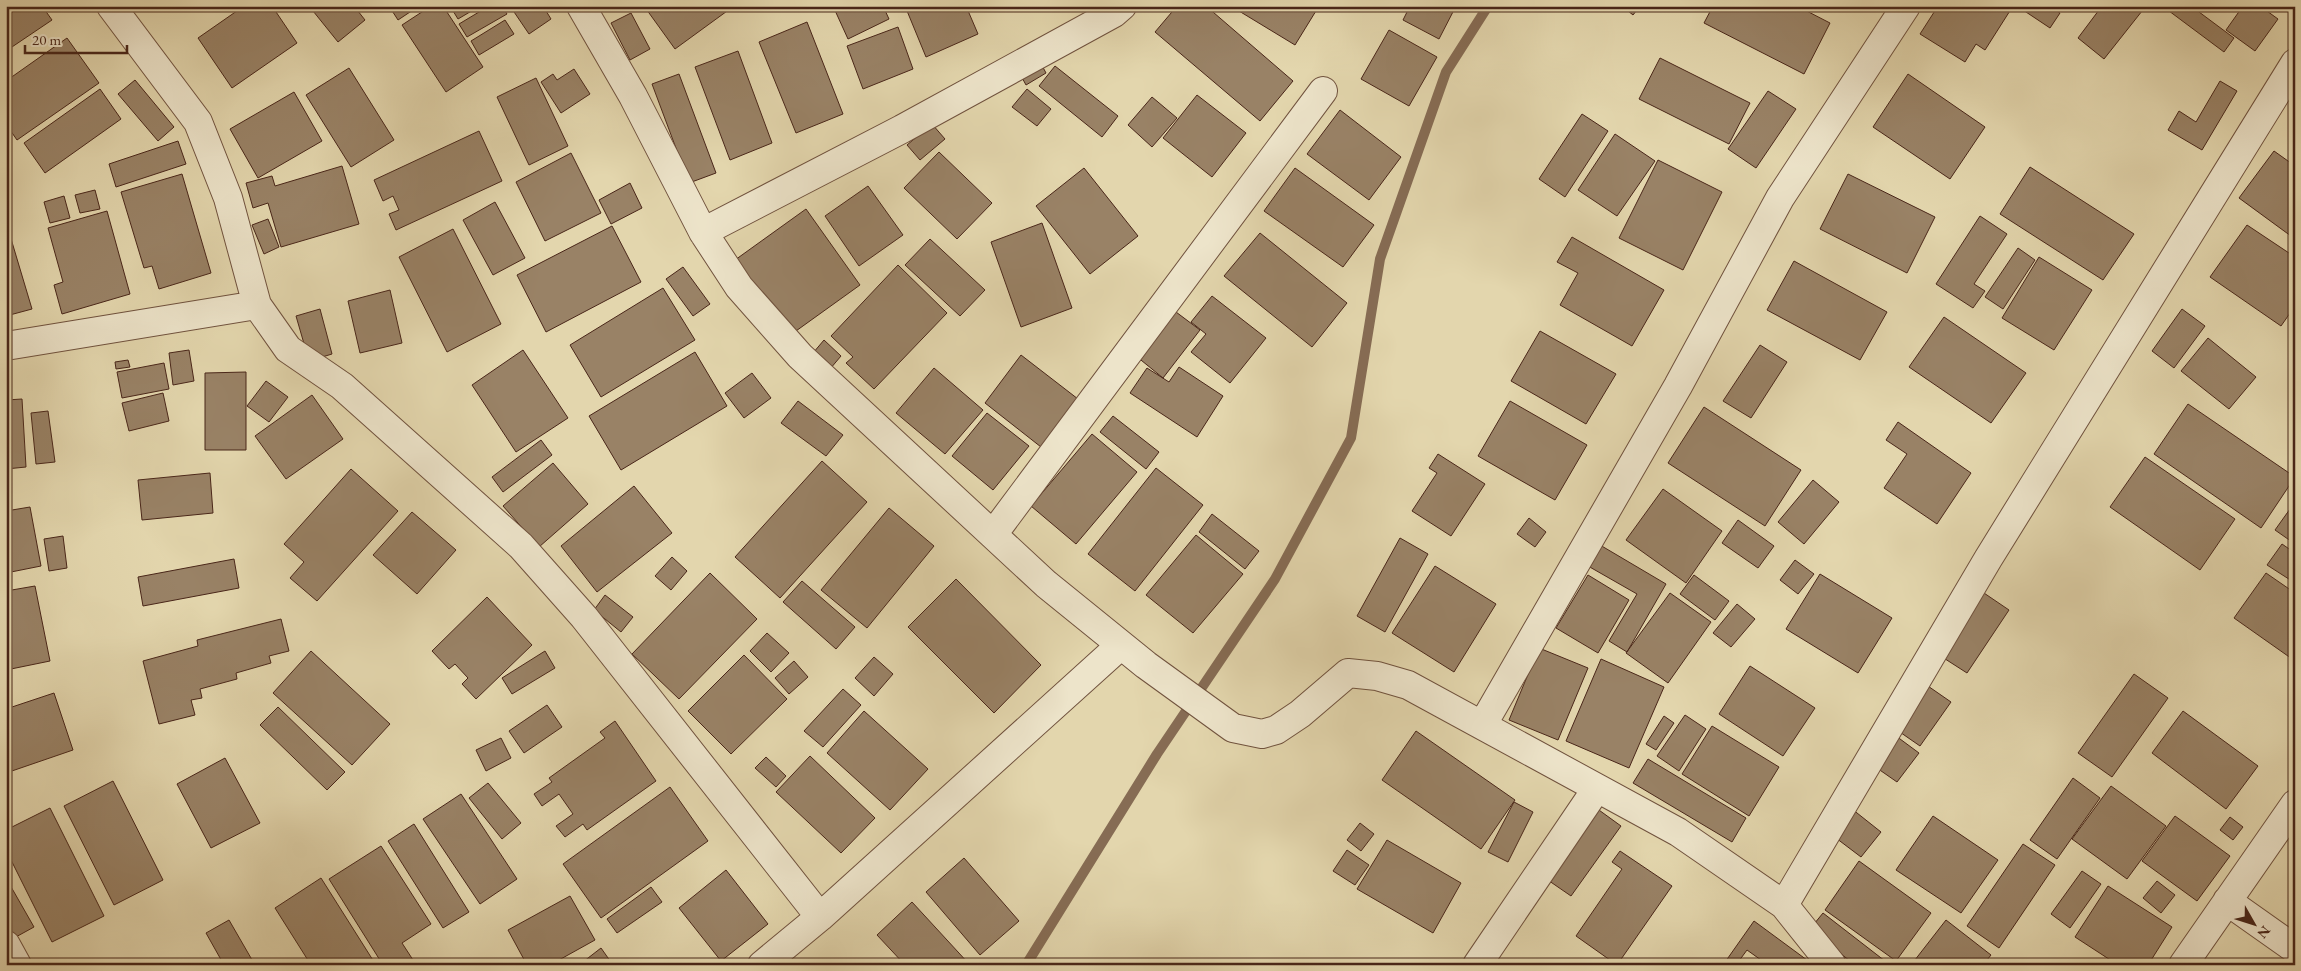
<svg xmlns="http://www.w3.org/2000/svg" width="2301" height="971" viewBox="0 0 2301 971" font-family="'EB Garamond',serif">
<style>
.lines{fill:none;stroke-linecap:round;stroke-linejoin:round}
.stream{stroke:#866c54;stroke-width:10}
.building{fill:#998266;stroke:#492619}
.street-casing{stroke:#70523e;stroke-width:30}
.street{stroke:#ede4ca;stroke-width:28}
</style>
<rect width="100%" height="100%" fill="#e3d6ad"/>
<filter id="stains"><feTurbulence type="fractalNoise" baseFrequency=".004" numOctaves="4"/><feColorMatrix values="0 0 0 0 .2 0 0 0 0 .09 0 0 0 0 .02 0 0 0 .5 -.17"/></filter>
<radialGradient id="worn" r=".72"><stop offset=".6" stop-color="#630" stop-opacity="0"/><stop offset="1" stop-color="#630" stop-opacity=".3"/></radialGradient>
<g class="lines">
<path class="stream" d="M1026,965L1157,754L1275,579L1351,438L1380,259L1446,72L1488,6"/>
</g>
<path class="building" d="M6,6H42L52,20L6,51Z
M244,6H272L297,43L232,88L198,38Z
M309,6H354L365,20L338,42Z
M389,6H419L398,20Z
M431,6H443L483,67L446,92L402,25Z
M450,6H480L458,19Z
M489,6H502L507,14L467,37L459,24Z
M510,6H543L551,19L529,34Z
M644,6H734L675,49Z
M833,6H883L889,19L848,39Z
M905,6H966L978,34L926,57Z
M1177,6H1206L1293,81L1260,121L1155,32Z
M1241,6H1319L1295,45L1239,11Z
M1410,6H1456L1439,39L1403,20Z
M1622,6H1640L1633,15Z
M1713,6H1797L1830,23L1804,74L1704,23Z
M1938,6H2013L1985,50L1976,44L1965,62L1920,34Z
M2021,6H2049L2060,13L2050,28L2020,8Z
M2102,6H2146L2104,59L2078,38Z
M2166,6H2191L2234,38L2224,52L2165,8Z
M2243,6H2260L2278,19L2255,51L2226,30Z
M631,13L650,49L630,60L611,23Z
M505,20L514,34L479,55L471,41Z
M807,22L843,114L796,133L759,42Z
M898,27L913,69L863,89L847,46Z
M1389,30L1437,57L1409,106L1361,79Z
M67,38L99,83L17,140L6,124V81Z
M738,51L772,143L730,160L695,67Z
M1660,58L1750,103L1729,144L1639,99Z
M1039,60L1046,73L1026,85L1019,72Z
M1055,66L1118,116L1102,137L1039,86Z
M349,68L394,140L351,167L306,95Z
M574,69L590,94L561,113L541,82L553,74L557,80Z
M679,74L716,173L689,183L652,84Z
M1908,74L1985,127L1950,179L1873,127Z
M536,78L568,146L529,165L497,97Z
M135,80L174,127L158,141L118,94Z
M2220,81L2237,91L2202,150L2168,130L2179,111L2196,122Z
M100,89L121,119L45,173L24,143Z
M1027,89L1051,109L1037,126L1012,107Z
M1768,91L1796,109L1756,168L1728,149Z
M294,92L322,141L258,178L230,129Z
M1197,95L1246,133L1212,177L1163,138Z
M1152,97L1177,118L1152,147L1128,125Z
M1340,110L1401,157L1369,200L1307,154Z
M1582,114L1608,131L1565,197L1539,179Z
M932,124L945,139L920,160L907,145Z
M479,131L502,181L396,230L389,214L399,210L393,196L383,201L374,180Z
M1615,134L1655,161L1617,216L1578,190Z
M178,141L186,164L116,187L109,164Z
M2274,151L2295,166V239L2239,198Z
M939,152L992,203L957,239L904,188Z
M571,153L601,213L545,241L516,182Z
M1658,160L1722,192L1683,270L1619,238Z
M342,166L359,224L281,247L268,203L253,208L246,183L272,176L275,186Z
M2030,167L2134,234L2103,280L2000,214Z
M1084,168L1138,236L1090,274L1036,206Z
M1295,168L1374,225L1343,267L1264,211Z
M182,174L211,273L159,289L152,266L144,268L121,192Z
M1848,174L1935,217L1907,273L1820,229Z
M630,183L642,208L611,224L599,200Z
M868,186L903,235L859,266L825,216Z
M95,190L100,209L80,213L75,195Z
M64,196L70,218L50,223L44,202Z
M495,202L525,258L493,275L463,220Z
M806,209L860,285L789,336L735,260Z
M107,211L130,294L62,314L54,285L63,282L48,228Z
M1980,216L2007,234L1974,284L1985,291L1973,308L1936,284Z
M268,219L279,247L264,254L252,225Z
M6,222L32,309L6,316Z
M1042,223L1072,308L1021,327L991,242Z
M2247,225L2295,257V306L2281,326L2210,277Z
M612,226L641,282L546,332L517,275Z
M453,229L501,324L447,352L399,257Z
M1260,233L1347,303L1312,347L1224,276Z
M1572,237L1664,290L1632,346L1560,305L1578,273L1557,262Z
M930,239L985,290L960,316L905,265Z
M2018,248L2035,260L2003,309L1985,297Z
M2039,257L2092,290L2054,350L2002,318Z
M1794,261L1887,312L1860,360L1767,310Z
M898,265L947,313L874,389L846,363L853,357L831,336Z
M683,267L710,304L693,316L666,279Z
M663,288L695,340L601,397L570,345Z
M390,290L402,343L360,353L348,301Z
M1212,296L1266,338L1230,383L1191,352L1206,334L1191,322Z
M320,309L332,354L309,361L296,316Z
M1172,309L1200,330L1163,378L1136,356Z
M2182,309L2205,326L2174,368L2152,351Z
M1944,317L2026,373L1991,423L1909,367Z
M1540,331L1616,374L1586,424L1511,381Z
M2208,338L2256,377L2229,409L2181,371Z
M824,340L841,356L830,369L813,353Z
M1760,345L1787,362L1751,418L1723,401Z
M189,350L194,381L173,385L169,353Z
M523,350L568,418L516,452L472,385Z
M695,352L727,406L621,470L589,416Z
M1021,355L1078,399L1041,447L985,403Z
M128,360L130,367L116,369L115,362Z
M164,363L169,389L122,398L117,372Z
M1179,367L1223,396L1197,437L1130,393L1147,368L1169,382Z
M934,368L983,410L945,454L896,413Z
M246,372V450H205V373Z
M752,373L771,398L744,418L725,393Z
M266,381L288,397L269,422L247,406Z
M163,393L169,421L129,431L122,403Z
M312,395L343,439L286,479L255,436Z
M22,399L26,467L6,469V400Z
M798,401L843,435L826,456L781,423Z
M1510,401L1587,445L1555,500L1478,456Z
M2188,404L2295,477L2261,528L2154,454Z
M1704,407L1801,470L1765,526L1668,463Z
M48,411L55,462L36,464L31,413Z
M987,413L1029,446L993,490L952,456Z
M1113,416L1159,452L1146,469L1100,432Z
M1898,422L1971,473L1937,524L1884,488L1907,454L1886,440Z
M1092,434L1137,472L1076,544L1031,506Z
M541,440L552,455L503,492L492,477Z
M1438,454L1485,484L1451,536L1412,511L1437,473L1429,468Z
M2145,457L2235,519L2200,570L2110,507Z
M822,461L867,502L780,598L735,557Z
M553,463L588,504L539,547L503,506Z
M1156,468L1203,505L1135,591L1088,554Z
M351,469L398,511L317,601L290,578L304,562L284,544Z
M210,473L213,513L142,520L138,480Z
M1813,480L1839,502L1804,544L1778,522Z
M634,486L672,533L597,592L561,546Z
M1663,489L1722,531L1686,583L1626,540Z
M30,507L41,566L6,573V511Z
M889,508L934,546L867,628L821,590Z
M2290,509L2295,513V544L2275,530Z
M412,512L456,550L417,594L373,555Z
M1212,514L1259,551L1245,569L1199,532Z
M1529,518L1546,532L1535,547L1517,534Z
M1738,520L1774,546L1758,568L1722,543Z
M1196,535L1243,574L1193,633L1146,595Z
M63,536L67,568L49,571L44,539Z
M1400,538L1428,554L1385,632L1357,616Z
M2282,544L2295,553V583L2267,565Z
M1600,545L1666,584L1627,652L1609,641L1637,594L1588,566Z
M672,557L687,571L671,590L655,576Z
M234,559L239,588L143,606L138,577Z
M1795,560L1814,574L1798,594L1780,580Z
M1435,566L1496,604L1454,672L1392,633Z
M710,573L757,619L679,699L632,654Z
M2266,573L2295,593V661L2234,618Z
M1820,574L1892,618L1858,673L1786,629Z
M1588,575L1629,600L1598,653L1556,628Z
M1694,575L1729,601L1715,620L1680,594Z
M956,579L1041,665L994,713L908,627Z
M802,581L855,627L836,649L783,602Z
M35,586L50,661L6,670V591Z
M1981,591L2009,610L1967,673L1939,655Z
M1670,593L1711,622L1668,683L1626,653Z
M605,595L633,617L621,632L594,610Z
M487,597L532,645L476,699L462,684L468,678L455,664L449,669L432,651Z
M1737,604L1755,619L1731,647L1713,633Z
M281,619L289,651L269,656L271,663L236,673L237,679L200,689L202,698L191,700L195,715L159,724L143,661L198,646L197,640Z
M767,633L789,653L771,672L750,651Z
M1539,648L1588,668L1558,740L1509,720Z
M311,651L390,724L352,765L273,693Z
M545,651L555,668L512,694L502,678Z
M744,655L787,699L731,754L688,711Z
M874,657L893,674L874,696L855,678Z
M1601,659L1664,687L1629,768L1566,741Z
M794,661L808,677L789,694L775,678Z
M1750,666L1815,708L1783,756L1719,714Z
M2134,674L2168,698L2112,777L2078,753Z
M1925,684L1951,702L1920,746L1894,728Z
M843,689L861,705L823,747L804,731Z
M54,693L73,750L6,773V709Z
M547,705L562,727L524,753L509,731Z
M278,707L345,772L327,790L260,725Z
M864,711L928,769L890,810L827,753Z
M2183,711L2258,766L2226,809L2152,753Z
M1685,715L1706,729L1679,771L1657,756Z
M1664,716L1674,723L1656,750L1646,744Z
M615,721L656,781L587,830L583,824L565,837L556,826L573,814L559,794L542,806L534,794L552,782L549,778L605,738L600,732Z
M1712,726L1779,767L1749,816L1682,774Z
M1416,731L1515,800L1481,849L1382,780Z
M1896,736L1919,753L1897,782L1874,766Z
M501,738L511,758L486,771L476,750Z
M810,756L875,818L841,853L776,792Z
M766,757L786,776L776,787L755,768Z
M225,758L260,823L211,848L177,784Z
M1648,759L1746,818L1732,842L1633,783Z
M2073,778L2100,798L2057,859L2030,840Z
M113,781L163,880L114,905L64,806Z
M488,783L521,823L502,839L469,798Z
M2111,786L2166,826L2127,879L2072,839Z
M670,787L708,841L601,918L563,864Z
M461,794L517,879L480,904L423,819Z
M1514,802L1533,812L1508,862L1488,852Z
M1592,805L1621,826L1571,896L1542,876Z
M50,808L104,916L52,942L6,850V830Z
M1852,809L1881,832L1861,857L1832,835Z
M1933,816L1998,860L1961,913L1896,870Z
M2175,816L2230,856L2197,901L2142,861Z
M2230,817L2243,827L2233,840L2220,830Z
M1360,823L1374,834L1361,851L1347,840Z
M414,824L469,912L443,928L388,841Z
M1387,840L1461,883L1433,933L1357,889Z
M2023,844L2055,865L1999,948L1967,926Z
M381,846L431,924L402,943L415,963L413,965H383L329,879Z
M1347,850L1369,865L1355,885L1333,871Z
M1620,851L1672,886L1617,965L1576,936L1622,869L1612,862Z
M964,858L1019,921L980,955L926,892Z
M1859,861L1931,913L1896,961L1825,910Z
M726,870L768,924L721,961L679,908Z
M2082,871L2101,884L2070,928L2051,914Z
M6,878L34,927L14,938L6,925Z
M321,878L376,965H311L275,908Z
M2157,881L2175,895L2161,913L2143,898Z
M2108,886L2172,927L2148,965H2118L2075,937Z
M651,887L662,902L617,933L607,919Z
M570,896L595,940L550,965H527L508,930Z
M912,902L970,965H905L877,935Z
M1823,913L1885,961L1883,965H1855L1810,929Z
M229,920L255,965H224L206,933Z
M1946,920L1991,955L1983,965H1911Z
M1754,921L1811,963L1810,965H1768L1747,950L1736,965H1723Z
M601,948L613,965H579Z"/>
<g class="lines">
<g class="street-casing">
<path id="street" d="M111,6L198,122L228,198L257,305L288,349L342,386L521,546L584,617L820,917
M581,6L633,96L703,232L739,287L800,356L1046,584L1146,665L1233,728L1262,734L1276,730L1300,714L1348,673L1377,676L1408,685L1678,832L1784,905L1832,965
M703,232L902,129L1114,13L1122,6
M6,346L257,305
M994,533L1323,91
M1483,724L1678,386L1780,198L1906,6
M2227,901L2295,949
M1784,905L1988,559L2295,63
M6,945L17,965
M762,965L820,917L1121,645
M1477,965L1597,788
M2183,965L2295,804"/>
</g>
<use href="#street" class="street"/>
</g>
<rect width="2301" height="971" fill="none" stroke="#e3d6ad" stroke-width="25"/>
<rect x="8" y="8" width="2286" height="956" fill="none" stroke="#492619" stroke-width="2.5"/>
<rect x="12" y="12" width="2276" height="946" fill="none" stroke="#492619"/>
<g transform="translate(2254 924) rotate(129)" stroke="#ede4ca" stroke-width="4" paint-order="stroke">
<path d="M0-4L9 19L0 12L-9 19Z" fill="#492619"/>
<text y="-8" font-size="14" font-weight="bold" text-anchor="middle" fill="#492619">N</text>
</g>
<path d="M25 45v8h102v-8" fill="none" stroke="#492619" stroke-width="2.5"/>
<text x="32" y="45" font-size="15" fill="#492619" stroke="#ede4ca" stroke-width="4" paint-order="stroke">20 m</text>
<rect width="100%" height="100%" filter="url(#stains)"/>
<rect width="100%" height="100%" fill="url(#worn)"/>
</svg>
